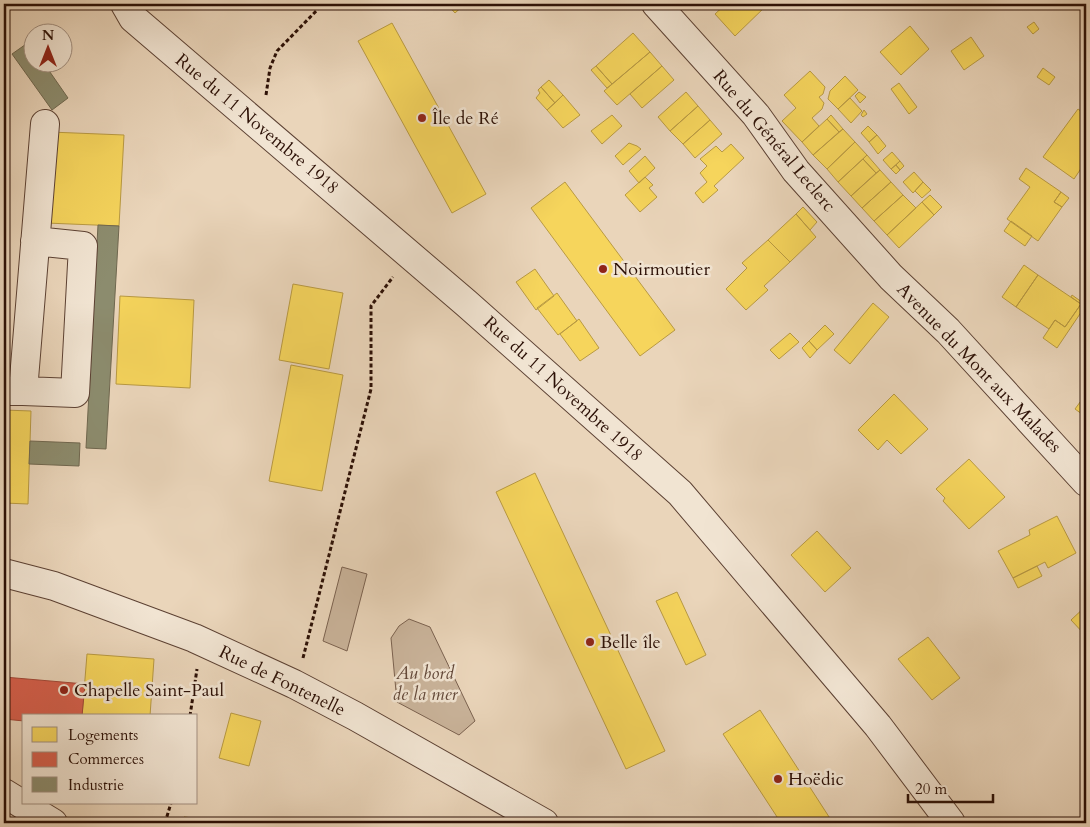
<svg xmlns="http://www.w3.org/2000/svg" width="1090" height="827" viewBox="0 0 1090 827" font-family="Cardo,serif">
<style>
.green{fill:#cab49b;stroke:#7b6250}
.homes{fill:#f6d55c;stroke:#b99a42}
.shops{fill:#d6604d;stroke:#a34838}
.industry{fill:#8c8c6e;stroke:#6f674f}
.lines{fill:none;stroke-linecap:round;stroke-linejoin:round}
.minor-casing{stroke:#5c4133;stroke-width:30}
.path{stroke:#2c1006;stroke-width:3;stroke-dasharray:4 2.5;stroke-linecap:butt}
.minor{stroke:#f1e4d2;stroke-width:28}
.poi-dot{fill:#8f2418;stroke:#f1e4d2;stroke-width:2}
.labels{text-anchor:middle;dominant-baseline:central;stroke-width:5;stroke-linejoin:round;paint-order:stroke}
.poi-label{font-size:18px;fill:#2c1006;stroke:#f1e4d2;text-anchor:start}
.street-label{font-size:18px;fill:#2c1006;stroke:#f1e4d2}
.park-label{font-size:18px;font-style:italic;fill:#63493a;stroke:#f1e4d2}
</style>
<rect width="100%" height="100%" fill="#ead5ba"/>
<filter id="stains"><feTurbulence type="fractalNoise" baseFrequency=".004" numOctaves="4"/><feColorMatrix values="0 0 0 0 .2 0 0 0 0 .09 0 0 0 0 .02 0 0 0 .5 -.17"/></filter>
<radialGradient id="worn" r=".72"><stop offset=".6" stop-color="#630" stop-opacity="0"/><stop offset="1" stop-color="#630" stop-opacity=".3"/></radialGradient>
<path class="green" d="M342,567L367,574L347,651L323,641Z
M409,619L430,627L475,721L459,735L397,702L391,638L399,626Z"/>
<path class="homes" d="M447,4H465L455,13Z
M726,4H768L735,36L715,14Z
M1034,22L1039,29L1033,34L1027,27Z
M392,23L486,194L452,213L358,41Z
M910,26L929,49L901,75L880,52Z
M633,33L650,52L612,84L596,66Z
M971,37L984,56L964,70L951,51Z
M650,52L662,66L617,105L604,91Z
M596,66L612,84L607,88L591,70Z
M662,66L674,80L642,108L630,94Z
M1043,68L1055,77L1049,85L1037,77Z
M810,71L825,87L823,94L819,97L824,103L822,109L812,118L819,126L802,142L782,121L796,108L784,95Z
M845,76L858,90L838,109L828,99L830,91Z
M549,80L563,95L555,103L541,87Z
M899,83L917,107L909,114L891,89Z
M541,87L555,103L547,110L536,98L540,93L538,90Z
M686,92L698,106L670,131L658,117Z
M859,92L866,97L860,103L855,96Z
M563,95L580,115L563,128L547,110Z
M850,98L862,111L851,123L838,109Z
M698,106L710,120L683,144L670,131Z
M1078,109L1086,115V161L1074,179L1043,157Z
M864,110L867,114L863,117L861,115Z
M612,115L622,126L602,144L591,131Z
M831,115L843,129L839,132L827,119Z
M827,119L839,132L813,155L802,142Z
M710,120L722,134L695,158L683,144Z
M868,126L877,135L869,142L861,133Z
M843,129L855,142L827,169L813,155Z
M50,132L124,135L119,226L46,223Z
M877,135L886,146L878,154L869,142Z
M855,142L867,155L838,182L827,169Z
M629,143L637,146L641,149L623,165L615,156Z
M731,144L744,158L714,186L718,190L703,203L695,193L707,182L700,173L707,166L700,159L716,146L722,152Z
M892,152L900,161L891,169L883,160Z
M867,155L880,170L876,173L863,159Z
M645,156L655,168L639,183L629,171Z
M863,159L876,173L851,196L838,182Z
M900,161L904,166L900,170L896,165Z
M896,165L900,170L896,174L891,169Z
M1026,168L1061,192L1054,202L1062,207L1038,241L1007,219L1030,187L1019,179Z
M880,170L891,182L862,208L851,196Z
M914,172L923,182L913,193L903,182Z
M645,177L653,185L649,188L657,197L640,212L625,195Z
M565,182L675,330L640,356L531,208Z
M891,182L903,195L874,221L862,208Z
M923,182L931,190L922,198L915,191Z
M1061,192L1069,198L1062,207L1054,202Z
M903,195L916,208L887,235L874,221Z
M930,195L942,207L934,215L922,202Z
M922,202L934,215L899,248L887,235Z
M803,207L817,222L810,230L796,214Z
M796,214L816,237L790,262L768,240Z
M1011,221L1032,236L1025,246L1004,231Z
M768,240L790,262L764,286L768,290L746,310L726,289L747,268L742,263Z
M1024,265L1038,275L1016,307L1002,297Z
M535,269L554,296L536,310L516,282Z
M1038,275L1081,304L1065,327L1055,320L1049,329L1016,307Z
M293,284L343,293L329,369L279,360Z
M557,293L577,321L558,335L537,308Z
M1072,295L1086,305L1057,348L1043,338L1055,320L1065,327L1081,304L1071,297Z
M120,296L194,300L190,388L116,384Z
M873,303L889,317L850,364L834,350Z
M579,319L599,348L580,361L560,334Z
M825,325L834,334L817,350L809,341Z
M790,333L799,342L779,359L770,350Z
M809,341L817,350L810,358L802,348Z
M291,365L343,375L322,491L269,481Z
M894,394L928,429L901,454L887,440L878,450L858,430Z
M1086,394V417L1075,409Z
M4,410L31,411L28,504L4,503Z
M969,459L1005,497L969,529L943,501L945,498L936,489Z
M535,473L665,751L626,769L496,492Z
M1057,516L1076,553L1048,568L1045,562L1013,578L998,551L1030,535L1029,530Z
M817,531L851,568L825,592L791,555Z
M1037,566L1042,576L1018,588L1013,578Z
M677,592L706,655L686,665L656,601Z
M1086,606V636L1071,620Z
M928,637L960,678L932,700L898,659Z
M87,654L154,659L150,716H82Z
M760,710L833,823H781L723,734Z
M231,713L261,721L249,766L219,758Z
M184,817L230,822V823H183Z"/>
<path class="shops" d="M4,677L85,684L82,716H24V721L4,719Z"/>
<path class="industry" d="M29,42L32,48V62H43L68,98L52,110L12,54Z
M98,225L119,226L106,449L86,448Z
M30,441L80,443L79,466L29,464Z"/>
<g class="lines">
<g class="minor-casing">
<path id="minor" d="M125,4L133,18L466,303L680,493L878,726L951,823
M656,4L756,115L796,171L891,277L948,331L1086,482
M4,391H23L45,124
M23,391L75,393L83,246L35,241
M4,573L54,586L194,638L294,684L355,716L544,823
M4,793L53,823"/>
</g>
<path class="path" d="M266,95L270,68L277,51L323,4
M303,658L371,389V306L393,277
M190,716L197,669
M165,823L171,803"/>
<use href="#minor" class="minor"/>
</g>
<g class="poi-dot">
<circle cx="422" cy="118" r="5"/>
<circle cx="603" cy="269" r="5"/>
<circle cx="590" cy="642" r="5"/>
<circle cx="64" cy="690" r="5"/>
<circle cx="778" cy="779" r="5"/>
</g>
<g class="labels">
<g class="poi-label">
<text x="432" y="118">Île de Ré</text>
<text x="613" y="269">Noirmoutier</text>
<text x="600" y="642">Belle île</text>
<text x="74" y="690">Chapelle Saint-Paul</text>
<text x="788" y="779">Hoëdic</text>
</g>
<g class="street-label">
<text transform="translate(257 124) rotate(40)">Rue du 11 Novembre 1918</text>
<text transform="translate(774 141) rotate(50)">Rue du Général Leclerc</text>
<text transform="translate(979 368) rotate(46)">Avenue du Mont aux Malades</text>
<text transform="translate(563 389) rotate(42)">Rue du 11 Novembre 1918</text>
<text transform="translate(282 681) rotate(26)">Rue de Fontenelle</text>
</g>
<g class="park-label">
<text x="425" y="673">Au bord<tspan x="425" dy="21">de la mer</tspan></text>
</g>
</g>
<rect width="1090" height="827" fill="none" stroke="#ead5ba" stroke-width="20"/>
<rect x="5" y="5" width="1080" height="817" fill="none" stroke="#2c1006" stroke-width="2.5"/>
<rect x="10" y="10" width="1070" height="807" fill="none" stroke="#2c1006"/>
<rect x="22" y="714" width="175" height="90" fill="#f1e4d2" stroke="#a28f80"/>
<rect x="32" y="727" width="25" height="15" fill="#f6d55c" stroke="#a28f80"/>
<text x="68" y="740" font-size="15" fill="#2c1006">Logements</text>
<rect x="32" y="752" width="25" height="15" fill="#d6604d" stroke="#a28f80"/>
<text x="68" y="764" font-size="15" fill="#2c1006">Commerces</text>
<rect x="32" y="777" width="25" height="15" fill="#8c8c6e" stroke="#a28f80"/>
<text x="68" y="790" font-size="15" fill="#2c1006">Industrie</text>
<g transform="translate(48 48)"><circle r="24" fill="#f1e4d2" stroke="#a28f80"/>
<path d="M0-4L9 19L0 12L-9 19Z" fill="#8f2418"/>
<text y="-8" font-size="14" font-weight="bold" text-anchor="middle" fill="#2c1006">N</text>
</g>
<path d="M908 794v8h85v-8" fill="none" stroke="#2c1006" stroke-width="2.5"/>
<text x="915" y="794" font-size="15" fill="#2c1006" stroke="#f1e4d2" stroke-width="4" paint-order="stroke">20 m</text>
<rect width="100%" height="100%" filter="url(#stains)"/>
<rect width="100%" height="100%" fill="url(#worn)"/>
</svg>
